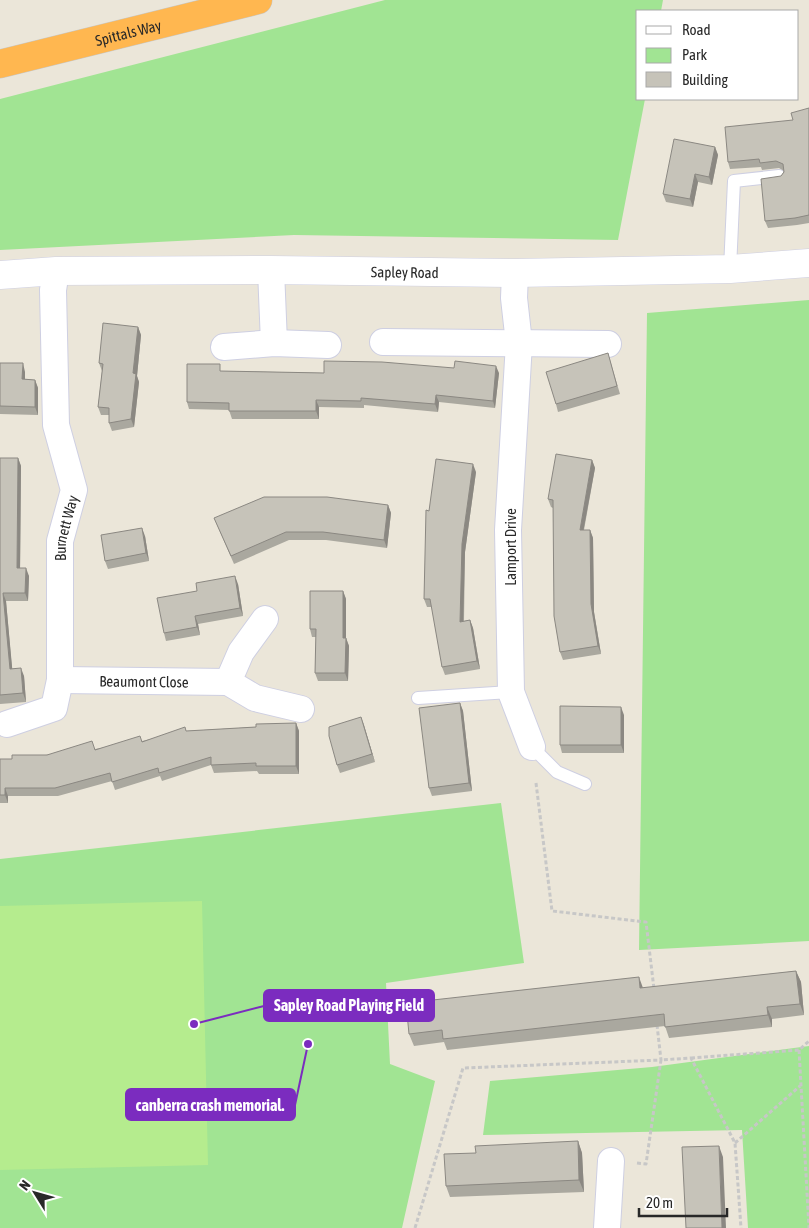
<svg xmlns="http://www.w3.org/2000/svg" width="809" height="1228" viewBox="0 0 809 1228" font-family="'Asap Condensed',sans-serif">
<style>
.green{fill:#a1e493}
.pitch{fill:#b5ec8e}
.lines{fill:none;stroke-linecap:round;stroke-linejoin:round}
.lane-casing{stroke:#cecfe2;stroke-width:14}
.street-casing{stroke:#cecfe2;stroke-width:28}
.secondary-casing{stroke:#cecfe2;stroke-width:29}
.highway-casing{stroke:#c7c7c7;stroke-width:29}
.path{stroke:#c7c7c7;stroke-width:3;stroke-dasharray:4 2.5;stroke-linecap:butt}
.lane{stroke:#fff;stroke-width:12}
.street{stroke:#fff;stroke-width:26}
.secondary{stroke:#fff;stroke-width:28}
.highway{stroke:#ffb750;stroke-width:28}
.wall{fill:#aaa89f}
.shaded-wall{fill:#8b8882}
.building{fill:#c6c3b9;stroke:#8b8882}
.labels{text-anchor:middle;dominant-baseline:central;stroke-width:4;stroke-linejoin:round;paint-order:stroke}
.street-label{font-size:15px;fill:#282828;stroke:#fff}
.leader{fill:none;stroke:#7b2cbf;stroke-width:2}
.callout-dot{fill:#7b2cbf;stroke:#fff;stroke-width:2}
.callout{fill:#7b2cbf;stroke:#7b2cbf;stroke-width:2}
.callout-label{font-size:16px;text-anchor:middle;font-weight:bold;fill:#fff}
</style>
<rect width="100%" height="100%" fill="#ebe6d9"/>
<path class="green" d="M385,0H663L661,11H638V99H645L618,240L294,235L0,250V99Z
M809,300V941L639,950L647,313Z
M501,803L524,963L386,983L390,1064L435,1081L402,1228H0V859Z
M809,1046V1228H748L742,1130L483,1135L490,1081L652,1067Z"/>
<path class="pitch" d="M202,901L208,1165L0,1170V906Z"/>
<g class="lines">
<g class="lane-casing">
<path id="lane" d="M730,269L734,181L779,176
M418,698L511,692
M532,747L557,772L585,784"/>
</g>
<g class="street-casing">
<g id="street">
<path d="M271,270L274,343"/>
<path d="M515,273L514,298L519,343L508,530L511,692L532,747"/>
<path d="M383,342L608,344"/>
<path d="M224,347L274,343L328,345"/>
<path d="M265,619L241,652L228,682L255,698L301,709"/>
<path id="s1" d="M60,680L228,682"/>
<path id="s2" d="M7,724L54,708L60,680V541L74,490L56,425L53,290L56,271"/>
<path d="M607,1228L611,1161"/>
</g>
</g>
<g class="secondary-casing">
<g id="secondary">
<path id="s3" d="M0,275L56,271L271,270L515,273L730,269L809,263"/>
</g>
</g>
<g class="highway-casing">
<g id="highway">
<path id="s4" d="M0,64L258,0"/>
</g>
</g>
<path class="path" d="M536,783L552,911L646,922L654,989
M799,1050L809,1228
M691,1058L799,1050L809,1041
M735,1143L800,1086
M637,1163L646,1164L661,1060L691,1058L735,1143L741,1228
M415,1228L463,1068L661,1060L657,1025"/>
<use href="#lane" class="lane"/>
<use href="#street" class="street"/>
<use href="#secondary" class="secondary"/>
<use href="#highway" class="highway"/>
</g>
<path class="wall" d="M809,108V223L797,225L768,228L765,221L781,176L784,171L779,168L762,170L761,167L730,169L728,162L793,120Z
M715,147L718,155L712,185L698,182L693,207L666,202L663,194Z
M138,327L141,335L137,376L139,382L134,427L112,431L109,423V415H101L98,407L102,371L99,363Z
M608,353L620,394L558,412L556,404Z
M0,363L25,372V379L35,380L38,388V415L0,414Z
M223,371L324,373H499L495,408L439,402L438,412L364,405V408L319,407V419H232L229,410L189,409L187,402Z
M0,458H18L21,466L20,568L29,576L28,601H6L12,669L24,676L26,702L0,704Z
M592,460L595,468L584,530H590L593,538L594,612L601,654L563,660L560,652L553,508L551,507L548,499Z
M476,472L465,552L464,621L470,620L473,628L480,669L445,675L442,667L432,607H427L424,599L429,511Z
M388,505L391,513L387,548L326,540H289L234,564L214,518Z
M145,536L149,561L108,569L105,561Z
M238,584L243,616L198,624L200,635L166,641L164,633Z
M343,591L346,599V638L349,646L348,681H318L315,673L316,637H312L310,629Z
M460,703L463,711L472,791L432,796L429,788Z
M624,715V753H562L560,745Z
M361,717L375,762L340,773L337,765Z
M296,723L299,731V774H259L257,771L214,773L211,765L162,781L160,776L115,790L112,781L58,796H8V803H0V759H12L95,749L142,741L186,731L256,727Z
M796,971L801,982L804,1015L772,1019V1027L669,1038L665,1026L447,1050L444,1042L414,1046L409,1034L643,988Z
M578,1141L582,1153L584,1192L450,1197L446,1186L476,1153Z"/>
<path class="shaded-wall" d="M715,147L718,155L712,185L709,177Z
M695,174L698,182L693,207L690,199Z
M138,327L141,335L137,376L139,382L134,427L131,419L133,373Z
M23,363L25,372V387L22,379Z
M496,366L499,373L495,408L493,401Z
M35,380L38,388V415L35,407Z
M436,395L439,402L438,412L435,404Z
M316,400L319,407V419L316,411Z
M18,458L21,466L20,576L17,568Z
M592,460L595,468L582,538L580,530Z
M473,464L476,472L465,552L463,630L460,622L462,544Z
M388,505L391,513L387,548L384,540Z
M142,528L145,536L149,561L146,553Z
M590,530L593,538L594,612L601,654L598,646L591,604Z
M26,568L29,576L28,601L25,593Z
M235,576L238,584L243,616L240,608Z
M343,591L346,599V638L349,646L348,681L345,673L343,638Z
M3,593L6,601L13,677L10,669Z
M195,616L198,624L200,635L197,627Z
M470,620L473,628L480,669L477,661Z
M21,668L24,676L26,702L23,693Z
M460,703L463,711L472,791L469,783Z
M621,707L624,715V753L621,745Z
M361,717L364,725L375,762L372,754Z
M296,723L299,731V774L296,766Z
M5,788L8,796V803L5,795Z
M796,971L801,982L804,1015L800,1004Z
M639,977L643,988H640Z
M767,1007L772,1019V1027L768,1015Z
M578,1141L582,1153L584,1192L579,1180Z
M719,1146L723,1157L726,1228H722Z"/>
<path class="building" d="M809,108V215L795,218L765,221L761,179L781,176L784,172L783,164L776,161L760,163L759,159L728,162L725,127L793,120L791,113Z
M674,139L715,147L709,177L695,174L690,199L663,194Z
M103,323L138,327L133,373L136,374L131,419L109,423V408L98,407L103,364L99,363Z
M608,353L617,386L556,404L546,372Z
M324,361L382,362L454,368L455,361L496,366L493,401L436,395L435,404L361,398V401L316,400V411H229V403L187,402V364H220V371L324,373Z
M0,363H23L22,379L35,380V407L0,406Z
M556,454L592,460L580,530H590L591,604L598,646L560,652L554,616L553,500L548,499Z
M0,458H18L17,568H26L25,593H3L10,669L21,668L23,693L0,695Z
M436,459L473,464L462,544L460,622L470,620L477,661L442,667L430,599H424L426,510L429,511Z
M264,497H327L388,505L384,540L323,532H286L231,556L214,518Z
M142,528L146,553L105,561L101,535Z
M235,576L240,608L195,616L197,627L164,633L157,598L197,591L196,583Z
M310,591H343V638H346L345,673H315L316,629H310Z
M460,703L469,783L429,788L419,708Z
M560,706L621,707V745H560Z
M361,717L372,754L337,765L329,736V727Z
M296,723V766H256V763L211,765V757L159,773L158,768L112,782L110,773L55,788H5V795H0V759H12V755H47L92,741L95,750L140,736L142,742L185,727L186,731L256,727V724Z
M796,971L800,1004L767,1007L768,1015L665,1027L664,1014L443,1039L442,1030L409,1034L406,1003L639,977L640,988Z
M578,1141L579,1180L446,1186L444,1154L476,1153L475,1146Z
M719,1146L722,1228H686L682,1147Z"/>
<g class="labels">
<g class="street-label">
<text stroke="none"><textPath href="#s4" startOffset="132">Spittals Way</textPath></text>
<text stroke="none"><textPath href="#s3" startOffset="405">Sapley Road</textPath></text>
<text stroke="none"><textPath href="#s2" startOffset="231">Burnett Way</textPath></text>
<text transform="translate(510 547) rotate(-90)">Lamport Drive</text>
<text stroke="none"><textPath href="#s1" startOffset="84">Beaumont Close</textPath></text>
</g>
</g>
<path class="leader" d="M194 1024L264 1006M308 1044L295 1105"/>
<g class="callout-dot">
<circle cx="194" cy="1024" r="5"/>
<circle cx="308" cy="1044" r="5"/>
</g>
<g class="callout">
<rect x="264" y="990" width="170" height="31" rx="5"/>
<rect x="126" y="1089" width="169" height="31" rx="5"/>
</g>
<g class="callout-label">
<text x="349" y="1011">Sapley Road Playing Field</text>
<text x="210" y="1111">canberra crash memorial.</text>
</g>
<rect x="636" y="10" width="162" height="90" fill="#ffffff" stroke="#a9a9a9"/>
<rect x="646" y="26" width="25" height="8" fill="#ffffff" stroke="#a9a9a9"/>
<text x="682" y="35" font-size="15" fill="#282828">Road</text>
<rect x="646" y="48" width="25" height="15" fill="#a1e493" stroke="#a9a9a9"/>
<text x="682" y="60" font-size="15" fill="#282828">Park</text>
<rect x="646" y="72" width="25" height="15" fill="#c6c3b9" stroke="#a9a9a9"/>
<text x="682" y="85" font-size="15" fill="#282828">Building</text>
<g transform="translate(35 1193) rotate(307)" stroke="#ffffff" stroke-width="4" paint-order="stroke">
<path d="M0-4L9 19L0 12L-9 19Z" fill="#282828"/>
<text y="-8" font-size="14" font-weight="bold" text-anchor="middle" fill="#282828">N</text>
</g>
<path d="M639 1208v8h88v-8" fill="none" stroke="#282828" stroke-width="2.5"/>
<text x="646" y="1208" font-size="15" fill="#282828" stroke="#ffffff" stroke-width="4" paint-order="stroke">20 m</text>
</svg>
